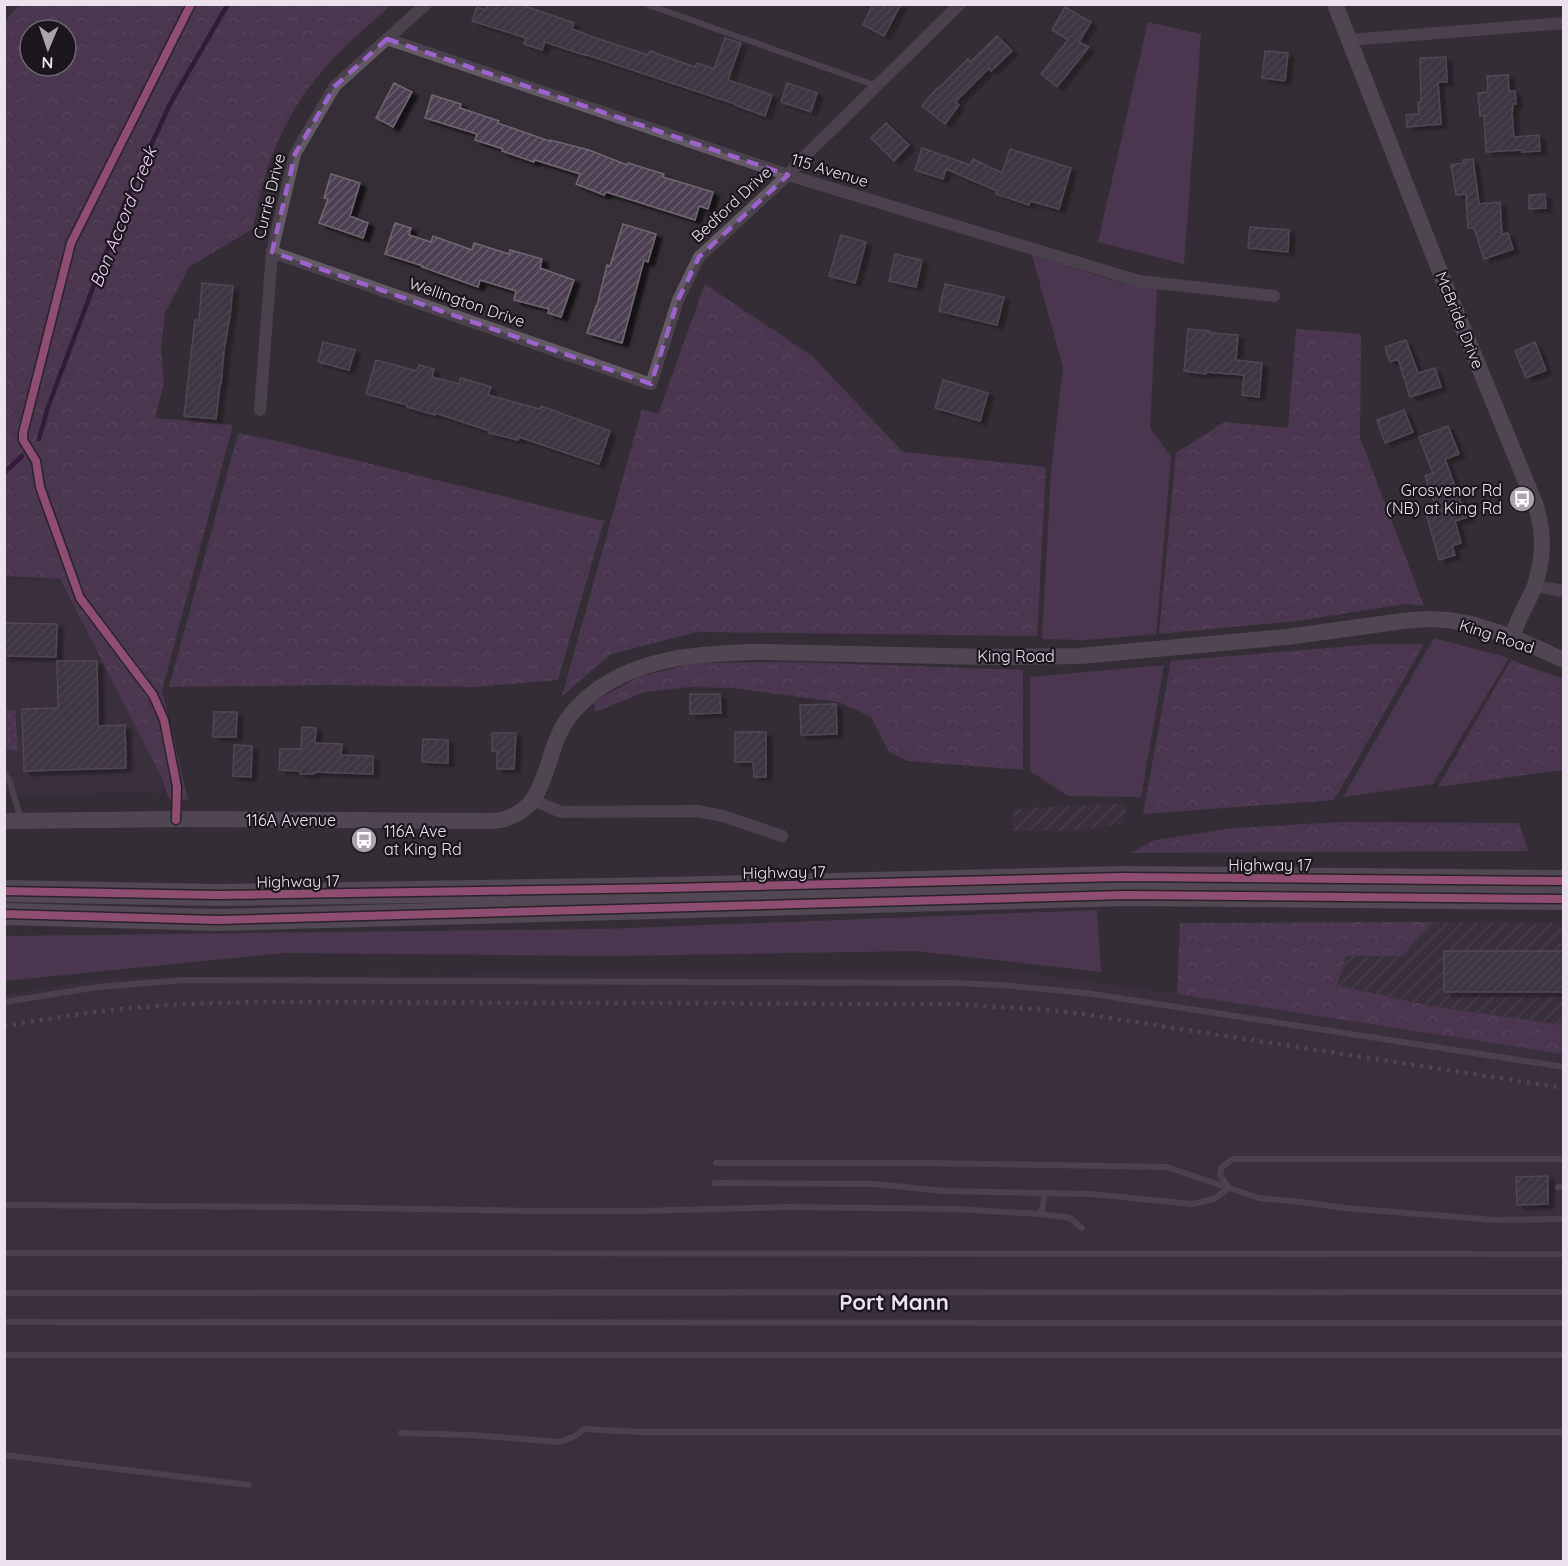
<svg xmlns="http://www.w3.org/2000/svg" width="1568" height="1566" viewBox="0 0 1568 1566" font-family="Quicksand,sans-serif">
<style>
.built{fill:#423146}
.industrial{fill:url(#industrial-furrows)}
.grass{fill:#67416e}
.forest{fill:url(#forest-crowns);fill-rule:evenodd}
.park{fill:url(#park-dots)}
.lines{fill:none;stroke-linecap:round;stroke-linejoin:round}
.stream{stroke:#2f0537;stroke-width:4.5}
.building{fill:url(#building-hatch);stroke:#6e6870;stroke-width:1.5;filter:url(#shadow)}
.lane{stroke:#645a66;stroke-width:6}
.street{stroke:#645a66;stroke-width:12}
.secondary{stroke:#6f6471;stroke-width:16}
.highway{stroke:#746877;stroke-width:22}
.rail{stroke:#6b646c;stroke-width:4.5;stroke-dasharray:3 6;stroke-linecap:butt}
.cycleway-casing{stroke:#1b151d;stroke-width:11}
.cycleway{stroke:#fb73b8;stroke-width:8}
.marked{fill:none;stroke:#9d63cd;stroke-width:4.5;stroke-dasharray:12 8;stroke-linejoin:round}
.labels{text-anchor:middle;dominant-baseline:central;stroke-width:4.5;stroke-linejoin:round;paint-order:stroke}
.street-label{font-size:16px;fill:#ebe2ed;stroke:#1b151d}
.poi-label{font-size:16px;fill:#ebe2ed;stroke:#1b151d;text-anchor:end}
.water-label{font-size:18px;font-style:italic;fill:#f2d1f9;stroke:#1b151d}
.district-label{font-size:22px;font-weight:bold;fill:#ebe2ed;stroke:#1b151d}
</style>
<defs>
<pattern id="industrial-furrows" width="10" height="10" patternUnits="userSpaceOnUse" patternTransform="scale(1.5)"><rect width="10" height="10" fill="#423146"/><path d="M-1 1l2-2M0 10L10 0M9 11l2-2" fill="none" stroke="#5d4f61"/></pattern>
<pattern id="forest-crowns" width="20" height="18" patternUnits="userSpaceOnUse" patternTransform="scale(1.5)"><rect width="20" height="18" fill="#67416e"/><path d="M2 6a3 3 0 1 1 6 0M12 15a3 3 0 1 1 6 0" fill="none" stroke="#7d5c83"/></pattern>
<pattern id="park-dots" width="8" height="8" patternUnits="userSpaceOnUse" patternTransform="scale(1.5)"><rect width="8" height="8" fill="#67416e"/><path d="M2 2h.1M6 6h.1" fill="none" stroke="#7d5c83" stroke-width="1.8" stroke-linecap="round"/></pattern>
<pattern id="building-hatch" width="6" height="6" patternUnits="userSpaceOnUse" patternTransform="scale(1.5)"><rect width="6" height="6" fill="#4e4052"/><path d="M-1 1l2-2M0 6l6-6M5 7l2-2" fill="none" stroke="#685b6b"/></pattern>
<filter id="shadow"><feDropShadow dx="6" dy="4" stdDeviation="1.5" flood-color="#0009"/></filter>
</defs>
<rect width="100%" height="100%" fill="#352e37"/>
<path class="built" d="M5,579L59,580L161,772L163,793L5,794Z
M978,970L1034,974L1177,994L1563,1054V1561L5,1562V995L107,978Z"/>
<path class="industrial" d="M1126,803V822L1112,826L1071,831H1012L1014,809Z
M1431,922L1563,923V1025L1431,1006L1337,985L1345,956H1403Z"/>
<path class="grass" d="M1148,22L1201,34L1184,264L1098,242Z
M1032,255L1119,282L1157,288L1150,428L1171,457L1156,634L1086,640L1042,639L1051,472L1063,367Z
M1434,638L1509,658L1433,784L1343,797Z
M1164,665L1141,797L1068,796L1030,771V677Z
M1097,910L1101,972L916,951L610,956L283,953L5,981V936L604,929Z"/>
<path class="forest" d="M19,5H391C370,24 347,43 328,64C285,112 263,166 253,229L189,267L165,313L161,348L164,384L155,418L233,425L162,690L188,800L169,799L161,776L60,579L5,576L4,23ZM30,30H66V66H30Z
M705,284L812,356L903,452L1046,467L1037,636L698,632L611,654L562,696L642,409L658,414Z
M1296,329L1361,334L1360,438L1424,606L1405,604L1297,621L1159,634L1176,453L1225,422L1288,428Z
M238,433L277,441L604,521L558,680L474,687L332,685L169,687Z
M1376,644H1424L1334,800L1143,814L1171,661Z
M1511,660L1563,679V770L1438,787Z
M796,662L1023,670V770L908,761L889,752L871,717L839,702L732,688L689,687L645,692L595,712L594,702L638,677L695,663Z
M1343,822L1519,823L1528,851L1131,853L1155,840L1234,828Z
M1431,922L1403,956H1346L1337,985L1431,1006L1563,1025V1054L1177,994L1180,923Z"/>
<path class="park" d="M4,710H15L18,750H5Z"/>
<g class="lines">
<path class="stream" d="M39,439L48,407L126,200L170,104L228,4
M4,473L22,456"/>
</g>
<path class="building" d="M487,4H519L574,23L572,29L590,36L648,55L650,51L695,67L697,63L714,69L725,38L741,43L728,80L772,95L765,116L735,105V104L584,54V55L545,42L542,50L524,44L526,38L472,21L477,7L486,10Z
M873,4H901L884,36L863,25Z
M1065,7L1091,22L1079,42L1089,47L1057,87L1041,74L1068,40L1052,30Z
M997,36L1012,51L991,71L989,68L955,102L959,105L945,124L922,106L937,88L938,89L968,59L970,62Z
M1265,51L1288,53L1285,81L1262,78Z
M1446,57L1447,82H1438L1441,124L1407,127L1406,115L1419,114L1418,102H1421L1420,58Z
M1508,75L1509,91H1515L1516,104H1513L1512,114L1514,137L1539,135L1540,151L1522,152V150L1486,152L1484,115L1480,116L1478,93L1488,92L1487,76Z
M394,83L412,92L393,127L376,118Z
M787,83L817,93L811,112L781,102Z
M432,95L461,104L460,108L499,121L498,123L549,141L550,140L589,150L627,165L628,163L664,174L663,177L713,192L708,209L699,206L695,220L606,192L604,195L576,184L580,174L535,160L534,162L502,151L503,149L475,140L477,134L425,118Z
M886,123L909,145L894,161L871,138Z
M922,148L970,165L973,159L1002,173L1010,149L1071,168L1059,209L1030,201L1029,205L996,194L997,191L946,169L943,179L915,170Z
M1473,159L1479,204L1500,202L1502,234L1508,233L1513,249L1484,259L1474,228H1468L1466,194L1456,195L1451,165L1464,163L1463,160Z
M331,174L360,183L350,216L368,223L363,238L319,223L328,199L324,198Z
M1545,194L1546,208L1529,209V195Z
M395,223L411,228L409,235L431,242L433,236L472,250L474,243L509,254L510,250L542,259L540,268L574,280L561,317L548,313L549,309L514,300L516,291L480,280L478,287L422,267L423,266L385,254Z
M623,224L656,234L648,262L644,260L622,343L587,333L596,306H597L607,265L610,266Z
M1250,227L1289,230L1288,252L1248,248Z
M841,235L866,242L855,283L829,276Z
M895,254L922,260L916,287L889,281Z
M202,283L233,286L230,316L224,350L221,384H220L216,419L184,416L195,320H199Z
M945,284L1004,297L997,325L939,311Z
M1188,329L1210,331V333L1238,335L1236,360L1262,363L1259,397L1242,395L1244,375L1206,372V374L1184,371Z
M1406,340L1418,373L1435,368L1441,387L1410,397L1398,359L1390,362L1385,347Z
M323,342L355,350L349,370L318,362Z
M1535,342L1546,370L1526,378L1515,351Z
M376,360L417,371L419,365L434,369L432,377L459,384L461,378L491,387L488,395L540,409L541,406L610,431L599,464L519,437L518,440L489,433L490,431L435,413V415L407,407V405L366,394Z
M943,380L988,393L980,421L935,408Z
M1404,410L1413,432L1385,443L1377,420Z
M1448,426L1459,454L1445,459L1461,503H1463L1468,517L1455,521L1461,543L1452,546L1455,555L1439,560L1426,513L1437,510L1425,476L1433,473L1419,437Z
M4,623L57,624L56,657L4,656Z
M57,661H97L98,726L125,725L126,768L24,771L22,709L58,708Z
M690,694H720L721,713L690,714Z
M836,704L837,734L801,735L800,705Z
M214,712H237L236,737H213Z
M302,727L316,728L315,743L342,744L341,755L373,756V774L314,772V774H300V771L279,770L280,749H301Z
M735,732H766V777H754L753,762H735Z
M492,733H516L514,769H497V751H492Z
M423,739L448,740V763L422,762Z
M234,745L252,746L251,777L233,776Z
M1444,951H1563V992H1444Z
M1548,1176V1204L1517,1205L1516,1177Z"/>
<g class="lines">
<path class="lane" d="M646,4L877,86
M4,772L10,782L21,820
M4,1002L98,987L184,980L956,983L1001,985L1086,993L1564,1067
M1564,1159H1233L1222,1167L1220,1175L1229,1188L1259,1198L1310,1203L1345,1208L1494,1220L1564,1219
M715,1183L874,1184L944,1191L1091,1194L1192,1204L1214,1199L1229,1188L1167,1167L923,1163H716
M1558,1187H1564
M4,1205L297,1207L536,1211H638L788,1207L956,1209L1041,1214L1070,1218L1082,1228
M1041,1214L1045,1193
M4,1253L1564,1254
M4,1293L1564,1292
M4,1322L1564,1323
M4,1355H1564
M401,1433L471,1435L560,1442L575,1436L584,1429L641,1432H1564
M4,1455L249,1485"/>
<path class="street" d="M387,39L788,175L1139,281L1274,296
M1349,40L1564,23
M272,252L651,384L678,300L699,257L788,175L800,161L960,4
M260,410L272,252L295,154L335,86L426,4
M1535,586L1564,591
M533,800L561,812L697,811L723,816L782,836"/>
<path class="secondary" d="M1335,4L1442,277L1536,506C1544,534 1544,556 1535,585C1532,595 1525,605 1521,615C1517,622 1515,630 1512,637
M4,821L186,819L487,821C492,821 499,821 505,819C515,816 529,807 534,798C551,770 551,736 574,711C620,658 694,653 760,652L991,657L1080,656L1287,637L1403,621L1427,619L1448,620L1471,624L1512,637L1564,660"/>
<path class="highway" d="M4,891L217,895L668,888L1122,877L1564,881
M4,914L217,920L1125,895L1564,899"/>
<path class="rail" d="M4,1026C47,1019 89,1012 132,1008C173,1004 214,1003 256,1002L954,1004L1048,1010L1083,1014L1564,1088"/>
<g class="cycleway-casing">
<path id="cycleway" d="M176,820L177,787L164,720L153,695L80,598L40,487L36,461L23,440V433L71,243L191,4
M4,891L217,895L668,888L1122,877L1564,881
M4,914L217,920L1125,895L1564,899"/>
</g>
<use href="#cycleway" class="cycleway"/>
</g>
<path d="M0 0H1568V1566H0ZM387,39L788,175L699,257L678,300L651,384L272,252L295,154L335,86Z" fill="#352e37" fill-opacity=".55" fill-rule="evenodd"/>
<path class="marked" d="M387,39L788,175L699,257L678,300L651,384L272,252L295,154L335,86Z"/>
<defs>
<g id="bus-disc" transform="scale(1.35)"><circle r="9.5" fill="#aba3ad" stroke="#1b151d"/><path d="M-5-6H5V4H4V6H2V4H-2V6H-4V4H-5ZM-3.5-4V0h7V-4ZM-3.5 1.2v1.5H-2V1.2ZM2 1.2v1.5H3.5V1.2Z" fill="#fff"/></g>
</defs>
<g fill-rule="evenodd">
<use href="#bus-disc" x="1522" y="499"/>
<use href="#bus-disc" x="364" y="840"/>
</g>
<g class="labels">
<g class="street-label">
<text transform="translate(830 170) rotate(17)">115 Avenue</text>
<text transform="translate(269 196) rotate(-76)">Currie Drive</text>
<text transform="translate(731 204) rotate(-43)">Bedford Drive</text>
<text transform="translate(467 302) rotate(19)">Wellington Drive</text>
<text transform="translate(1460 320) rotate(68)">McBride Drive</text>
<text transform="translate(1497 636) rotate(18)">King Road</text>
<text x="1016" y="656">King Road</text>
<text x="291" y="820">116A Avenue</text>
<text x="1270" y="865">Highway 17</text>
<text transform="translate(784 872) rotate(-1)">Highway 17</text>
<text transform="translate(298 881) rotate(-1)">Highway 17</text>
</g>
<g class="poi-label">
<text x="1502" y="490">Grosvenor Rd<tspan x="1502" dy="18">(NB) at King Rd</tspan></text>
<text x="384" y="831" text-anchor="start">116A Ave<tspan x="384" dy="18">at King Rd</tspan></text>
</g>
<g class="water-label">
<text transform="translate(123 217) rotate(-68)">Bon Accord Creek</text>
</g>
<g class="district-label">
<text x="894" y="1302">Port Mann</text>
</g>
</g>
<rect width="1568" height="1566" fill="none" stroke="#ebe2ed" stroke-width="12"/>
<g transform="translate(48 48) rotate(182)"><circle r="28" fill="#1b151d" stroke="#6e6770" stroke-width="1.5"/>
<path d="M0-4.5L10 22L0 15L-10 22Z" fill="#aba3ad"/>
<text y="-9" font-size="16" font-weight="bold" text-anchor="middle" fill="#ebe2ed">N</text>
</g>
</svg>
